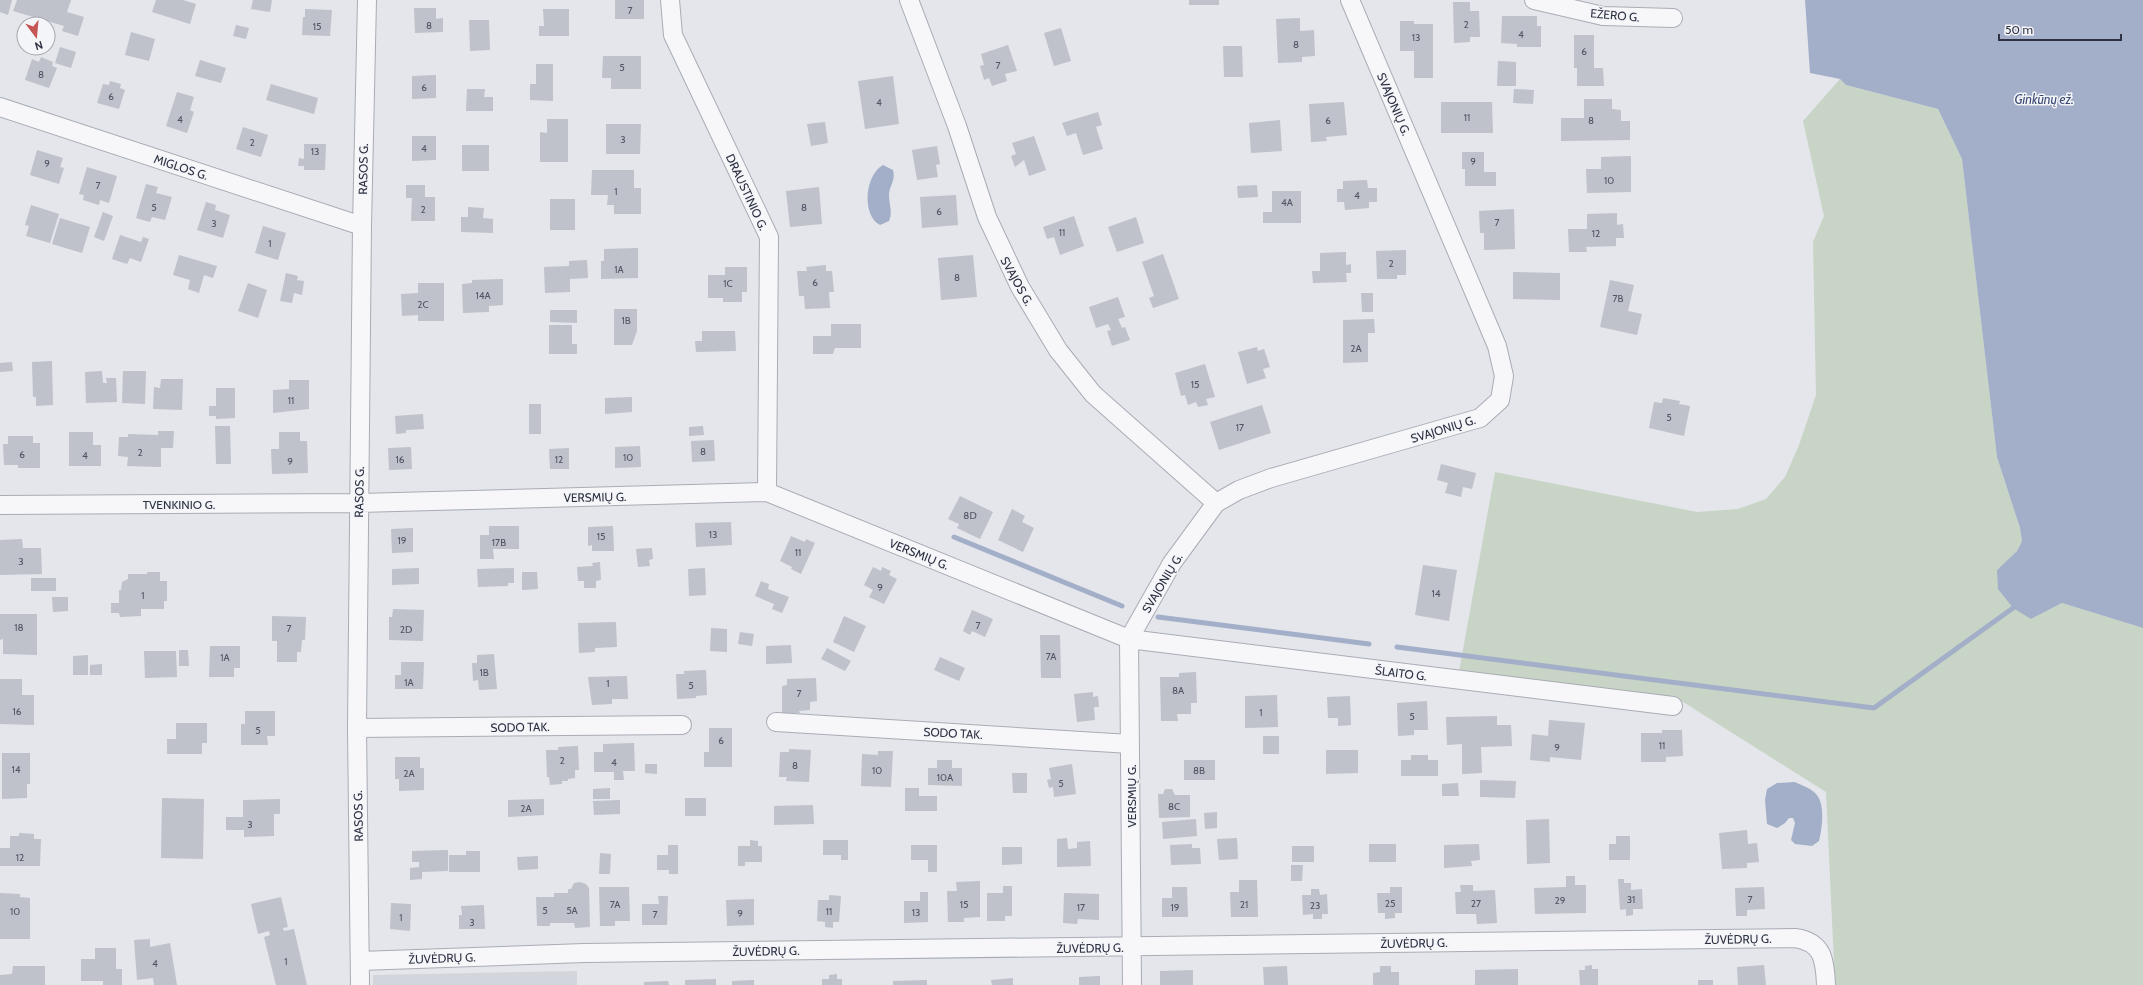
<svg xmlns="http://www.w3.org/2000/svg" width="2143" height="985" viewBox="0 0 2143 985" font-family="Cabin,sans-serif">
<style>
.built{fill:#d3d5dd}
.green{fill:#c7d4c6}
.water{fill:#a3afc8}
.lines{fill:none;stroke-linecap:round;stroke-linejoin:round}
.stream{stroke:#a3afc8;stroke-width:5}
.building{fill:#bfc1cb}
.street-casing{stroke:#a9acb5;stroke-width:20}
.street{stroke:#f7f7fa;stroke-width:18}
.labels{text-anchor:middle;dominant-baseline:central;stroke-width:3;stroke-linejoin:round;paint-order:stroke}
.number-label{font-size:10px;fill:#525564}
.street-label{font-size:12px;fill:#2d3142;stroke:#f4f5f8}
.water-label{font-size:13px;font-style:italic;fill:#3a4a74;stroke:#f4f5f8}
</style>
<rect width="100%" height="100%" fill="#e4e6eb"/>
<path class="built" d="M577,971V985H373V975Z"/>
<path class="green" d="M1840,79L1846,85L1938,109L1962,159L1997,457L2020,528L2022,541L2017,551L1997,570L2031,619L2062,603L2143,628V985H1835L1826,792L1680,700L1459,672L1495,472L1697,512L1738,509L1766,499L1785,477L1799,445L1816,395L1813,242L1824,216L1803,121Z"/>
<path class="water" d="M1805,0H2143V628L2062,603L2031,619L2013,608L1998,589L1997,570L2017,551L2022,541L2020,528L1997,457L1962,159L1938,109L1846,85L1840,79L1810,73Z
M883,165L893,170C896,181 889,186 889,195C889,205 893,212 889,221L880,225C862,216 864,176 883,165Z
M1795,782C1801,785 1810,788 1815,793C1826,803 1822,828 1819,841L1812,846L1795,844L1791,840L1795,823L1793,818H1789L1785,823L1777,828L1767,824L1765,800L1767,789L1777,783Z"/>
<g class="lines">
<path class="stream" d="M954,537L1122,606
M1158,617L1369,644
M1397,647L1874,708L2013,608"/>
</g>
<path class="building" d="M0,0H12L8,15L0,12Z
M17,0H71L67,12L84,17L78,36L62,31L64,26L13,11Z
M156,0H183L196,4L190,24L152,12Z
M253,0H272L270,12L251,9Z
M615,0H644V19H615Z
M1189,0H1219V5H1189Z
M1453,2H1470V11H1479L1480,37H1470V42L1454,43Z
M414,8H436V19L443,18V32L415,33Z
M305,9L332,10L330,36L302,35L303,17H305Z
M543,9H569V36H539V26H544Z
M1502,16H1537V26H1541V47H1517V44L1501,43Z
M1300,18V31L1314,30L1315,56L1302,57V62L1278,63L1276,19Z
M469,20H489L490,50L470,51Z
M1400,21H1414V24H1433V78H1414V51H1400Z
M236,25L249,28L246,39L233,36Z
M1061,28L1071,61L1054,66L1044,33Z
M131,32L155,39L149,61L125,55Z
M1574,35H1594V68H1603L1604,86H1577V68H1574Z
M1008,45L1017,71L1005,74L1007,81L992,86L989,78L984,80L980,66L984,65L981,54Z
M1223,46H1242L1243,77H1224Z
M60,47L76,52L71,68L55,63Z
M603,56H641V89H611V78H602Z
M41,57L53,62L52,66L57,68L49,88L25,80L32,59L39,62Z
M200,60L226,68L221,83L195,76Z
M1498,61L1516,62V86H1497Z
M536,64H553V101L530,100V84H536Z
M436,75V98L412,99V76Z
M893,76L899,124L865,129L858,81Z
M110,81L121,84L120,88L125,90L119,109L97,103L103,84L109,85Z
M271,84L318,98L314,114L266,100Z
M467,89H485L484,97H493V111H466Z
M1514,89L1534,90L1533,104L1513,103Z
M177,92L194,97L190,110L194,112L187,133L166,126Z
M1584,99H1612V109L1621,110V121H1630V140L1561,141V118H1584Z
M1344,102L1347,135L1326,137L1327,141L1311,142L1309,104Z
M1441,102H1492L1493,133H1441Z
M1098,112L1102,125L1096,127L1103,149L1083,155L1076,133L1067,136L1062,123Z
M547,119H568V162H540V132L547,133Z
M1280,120L1282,151L1251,153L1249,123Z
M825,122L828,143L811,146L807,124Z
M606,124H641L640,154H606Z
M243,127L268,135L261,157L236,149Z
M412,136H436V160L412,161Z
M1034,136L1046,170L1029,176L1024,160L1015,167L1011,156L1016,154L1012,143Z
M304,144H326L325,170H304V166H298L299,158L304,159Z
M462,145H489V171H462Z
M937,146L940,164L936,165L938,177L917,180L912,150Z
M37,150L63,158L60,167L64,168L59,184L30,175Z
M1462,152H1484V172H1496V186H1465V169H1462Z
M1631,156V192L1587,193L1586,169H1601V157Z
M87,167L117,176L109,203L100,200L99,205L83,200L84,195L79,194Z
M592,170H634V188H641V214H614V205H607L608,195H591Z
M1367,180L1368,188H1377V202H1369V208L1345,210L1344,202H1337V189H1343V181Z
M146,184L158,187L156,193L172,197L165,220L152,217L150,222L136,218Z
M406,185H425V197H435V221H411L412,198H406Z
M1257,185L1258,197L1238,198L1237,186Z
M819,187L822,224L790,227L786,191Z
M1272,191H1301V223H1263V212H1272Z
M956,195L958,225L922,228L920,197Z
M550,199H575V230H550Z
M206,202L216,205L215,210L230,215L223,238L197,230Z
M31,205L59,214L50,243L26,236L29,226L25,225Z
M468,207L484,208L483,218L493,219V233L461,232V217H468Z
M1514,209L1515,249L1484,250V233H1480L1479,211Z
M103,212L113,216L104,241L94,237Z
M1617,213V225L1623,224L1624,238H1616V246L1586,247L1587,252H1569L1568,229H1587V214Z
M1074,216L1084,246L1060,255L1054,237L1047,239L1043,227Z
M1136,217L1144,243L1117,252L1108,227Z
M60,218L90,227L82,253L52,244Z
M263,226L286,233L278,260L255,253Z
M120,235L141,242L143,237L149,239L141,262L130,258L127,264L112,259Z
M638,248V278L601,279V261H604V249Z
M1406,250V275H1397V279H1377L1376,251Z
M1346,252V265L1351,264V273H1346L1347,282L1313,283L1312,271H1320V253Z
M1163,254L1179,299L1153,308L1149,298L1154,296L1142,262Z
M179,255L217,266L213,278L204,275L199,293L188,289L190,280L173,275Z
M973,255L977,297L941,300L938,258Z
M587,260L588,278L570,279V292L545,293L544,267L569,266V261Z
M826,265V271H832L834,292H829L830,308L805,309L804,296H799L797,271H807L806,267Z
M725,267H747V292H742V302H723V298H708V275H725Z
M1513,272L1560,273V300L1513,299Z
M286,273L298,276L297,280L304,281L302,295L294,293L292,303L280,301Z
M503,279V305L489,306V312L463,313L462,284L472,283V280Z
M1610,280L1634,285L1628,311L1642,314L1637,335L1600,327Z
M248,283L267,290L258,318L238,311Z
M418,283H444V321H418V315L402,316L401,294L418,293Z
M1361,293H1373V312H1362Z
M1118,297L1125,317L1118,319L1122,328L1125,327L1130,340L1112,346L1107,331L1111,330L1108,324L1096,328L1089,307Z
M614,309H637V331L632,345H614Z
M550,310H577V323L550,322Z
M1374,319L1375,333H1368V362L1343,363V320Z
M831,324H861V348H835L833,354H813V336H831Z
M549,325H572V344H577V354H549Z
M702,331H735L736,351L696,352L695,341H702Z
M1257,347L1258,351L1264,349L1270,367L1263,369L1266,378L1247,384L1238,352Z
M52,361L53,405L36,406V397H33L32,362Z
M12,362L13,371L0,372V363Z
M1205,364L1215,397L1206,399L1208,405L1198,407L1196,402L1188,405L1185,395L1181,396L1175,373Z
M102,371L103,383H107L106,378H116L117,402L86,403L85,372Z
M123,371H146L145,404L122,403Z
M161,379H183L182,410L153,409L154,387L160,388Z
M289,380H309V409L273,413V390L289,389Z
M216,388H235V418L216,419V416H209V406H216Z
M632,397V412L605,414V398Z
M1663,398L1680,401L1679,404L1690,406L1684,436L1649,428L1654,402L1662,403Z
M529,404H541V434H529Z
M1262,405L1271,433L1219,450L1210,422Z
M423,414L424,429L406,430V433L396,434L395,416Z
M215,426H230L231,464H216Z
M703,426L704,435L689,436V427Z
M158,431H174L173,448H161V467L127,466L128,457L118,456L119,437H128V434L158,435Z
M69,432H93V445H101V466H69Z
M279,432H300V441H307L308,473L272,474L271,449H279Z
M8,436H33V443H40V468H18V465H4L3,444H8Z
M714,440L715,461L692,462L691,441Z
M640,446L641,467L615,468V447Z
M411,447L412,469L389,470L388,448Z
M569,448V469H550L549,449Z
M1441,464L1476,473L1472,489L1463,487L1461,497L1445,493L1448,483L1437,480Z
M960,496L993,512L980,539L957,528L959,524L948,519Z
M1012,509L1025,516L1022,522L1034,528L1023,552L998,540Z
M731,522L732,545L696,547L695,523Z
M489,526H519V549H493L494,559H480V535H489Z
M613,526L614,551H592V545L588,546V527Z
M413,528V552L392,553L391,529Z
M791,536L805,542L806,539L815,543L801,574L791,569L792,567L780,561Z
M22,539L23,548H41L42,574L0,575V540Z
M652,548L653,559L649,560L650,566L638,567L636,549Z
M600,562L601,580L596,581V588H584V581H578L577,567L593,566L592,563Z
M1423,565L1457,570L1449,621L1415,615Z
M873,567L881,571L882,567L891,571L889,575L897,579L884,604L869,597L873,590L864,585Z
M419,568V584L392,585V569Z
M514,568V583H508V586L478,587L477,569Z
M705,568L706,595L689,596L688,569Z
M147,572H160V581H167V601H164V609H141V616L120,617L119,613H111V603H119V590H121L122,582L128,579V574H147Z
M522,572H537L538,589L522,590Z
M31,578H56V591H31Z
M761,581L769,584L768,589L789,597L782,613L772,609L774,604L755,596Z
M52,597H68V611L53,612Z
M393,609L424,610L423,641L389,640V617H392Z
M972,610L993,619L985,637L972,631L970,635L963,631Z
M0,614H37V655L3,654V639L0,640Z
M272,616L306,617L305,640H302L301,652H297V662H277V641H272Z
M844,616L866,626L854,652L833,642Z
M616,622L617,647L595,648V652L579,653L578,623Z
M711,628L727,629V652L710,651Z
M740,632L754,634L752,646L738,644Z
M1040,635H1060L1061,678H1041Z
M791,645L792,663L766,664V646Z
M210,646H240V668H234V677H209Z
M827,648L851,661L845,671L821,659Z
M179,650H188L189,666H179Z
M144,651H176L177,677L145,678Z
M494,654L497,689L479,690L478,680L473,681L472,663H477V655Z
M88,655V675H73V656Z
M940,657L965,668L959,681L934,670Z
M401,662H424L423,689H395V675H401Z
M102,664V675H90V665Z
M706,670L707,695L696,696V698L677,699L676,674H684V671Z
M1196,672L1197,703H1191V714H1177L1178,721H1161L1160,677H1179V673Z
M627,676L628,699H612V704L592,705L588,677Z
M816,678L817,701L810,702V710L799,711L800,713L782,714V686L787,685V679Z
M0,679H22V695H34V725L0,724Z
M1093,692V697L1098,696L1099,707H1094L1095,720L1077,722L1074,694Z
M1277,695L1278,727L1245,728V696Z
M1350,696L1351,725L1338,726V718H1328L1327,697Z
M1427,701L1428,730H1414V735L1398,736L1397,703Z
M245,711H275V736H267L268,745H241V724H245Z
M1497,716V725H1511L1512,746L1481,747L1482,773L1462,774V744L1447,745L1446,717Z
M1549,720L1585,723L1581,760L1550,757V762L1530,760L1532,734L1548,736Z
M176,723H207V743H202V754H167V739H176Z
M709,728H732V767H704V752H709Z
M1662,730H1682L1683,756L1666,757V762H1641V733H1662Z
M1263,736H1279V754H1263Z
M634,743L635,771H623L624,780H614V772H594V752H603V744Z
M578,746L579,770H575V778L568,779V781H562V784L550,785L549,777H547L546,750H558V747Z
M789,749L811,750L809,782L786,781L787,777H779L780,752H789Z
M1326,750H1358V773L1326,774Z
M878,751H893L891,787L861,786L862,754L878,755Z
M2,753H30V784H27V798L2,799Z
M1411,755H1428V760H1438V776H1401V760H1411Z
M395,757H420V768H424V790L399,791V779H395Z
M937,760H952V768H962V786L928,785V768H937Z
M1184,760H1215V780H1184Z
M645,764H657V774L645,773Z
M1072,764L1076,794L1054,797L1053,787L1049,788L1047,780L1051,779L1049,768Z
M1012,773H1027V793H1013Z
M1480,780L1516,781L1515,798L1480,797Z
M1458,783L1459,796H1442V784Z
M610,788V799H593V789Z
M905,788H919V796H937V811H905Z
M1165,789H1172L1175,795H1190V817L1159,818L1158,794H1163Z
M162,798L204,799L203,859L161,858Z
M685,798H706V816H685Z
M280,799V814H274V836L244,837V830H226V817H243V800Z
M544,799V815L508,817V800Z
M620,800V814L594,815L593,801Z
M813,805L814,824L774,825V806Z
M1217,812V828L1205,829L1204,813Z
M1196,819L1197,836L1163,839L1162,822Z
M1549,819L1550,863L1527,864L1526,820Z
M1747,830L1748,844L1757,843L1759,862L1747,863V868L1722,869L1719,833Z
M19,833L34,834V839H41L40,866H0V848H10V836H19Z
M1616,836H1630V860H1609V844H1616Z
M1067,838L1068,849L1077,848V842L1090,841L1091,866L1057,867V839Z
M1237,838L1238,859L1219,860L1217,839Z
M750,840L758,841V846H762V862H745V866H738V846H750Z
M823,840H848V860H841V855H823Z
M1192,844V848H1200L1201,864L1171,865L1170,845Z
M1369,844H1396V862H1369Z
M1479,844L1480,860L1471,861L1472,866L1444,868V845Z
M668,845H678V874H669V870H657V855H668Z
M911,845H937V872H928V860H911Z
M1292,846H1314V862H1292Z
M1002,847H1022V864L1002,865Z
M448,850V871L422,872V879L410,880V868L419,867V862H412V851Z
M466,851H480V872H449V855H466Z
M600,853L611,854L610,874H599Z
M538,856V869L518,870L517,857Z
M1291,865H1303L1302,881H1291Z
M1566,876H1575V885H1586V913L1535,914L1534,888L1566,887Z
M1618,879H1624V883H1631V890L1642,889L1643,909H1633V915L1626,916V909L1620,910Z
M1239,880H1257L1258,917H1231L1230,892H1239Z
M980,881V917L964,918V922H948L947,891H957L956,882Z
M580,882L586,884L589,888L590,927L575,928L574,923H550V926H537L536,897H554V893H568V889H571L574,883Z
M1460,885H1473V891L1495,890L1497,923L1477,924L1476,914H1456L1455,892H1461Z
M1003,886H1012V916H1005V921H987V893H1003Z
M599,887H629L630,921H615V926H600Z
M1172,887H1187L1188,917H1162V898H1172Z
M1390,887H1402V913H1395V918L1385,919V913H1378L1377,893H1390Z
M1764,887L1765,909L1747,910V916H1736L1735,888Z
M1311,889H1319L1320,895L1327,894L1328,914H1322V919H1313V914L1303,915L1302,895H1311Z
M920,892H928V922L904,923V901H920Z
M0,893L20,894V897L30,898V939H0Z
M1064,893L1099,894V920L1078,919L1077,924L1063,923Z
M829,895L841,896L839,922H833V928L825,927V922L817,921L818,900H829Z
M658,896H668L667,925H642V904H659Z
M281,897L288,927L283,928L284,931L294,929L307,985H276L264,937L270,935L269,931L258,934L251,904Z
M754,899V925L727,926L726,900Z
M391,903L411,904L410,931L390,929Z
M484,905L485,929H459V915H462L461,906Z
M150,939V947L170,943L177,985H154L153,978L137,980L134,940Z
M95,948H116V969H122V985H103V981H81V959H95Z
M1592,965V969H1598V985H1580L1579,970H1585V966Z
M1764,965L1766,985H1738L1737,967Z
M13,966H45V985H0V975L12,974Z
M1287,966L1288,985H1264L1263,967Z
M1380,966H1391V972H1399V985H1373V973L1380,972Z
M1518,969V985H1475V970Z
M1193,970V985H1160V971Z
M837,974V979H842V985H822V979H829V975Z
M1100,976V985H1079V977Z
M1013,978V985H992L991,980Z
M716,979V985H685V980Z
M754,980V985H732V981Z
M927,980V985H893V981Z
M1698,980H1713V985H1698Z
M668,981L669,985H644V982Z"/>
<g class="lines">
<g class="street-casing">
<path id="street" d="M670,0L673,35L769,237L767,492
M909,0L957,126L987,217L1020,287L1058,350L1093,394L1216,503
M1350,0L1497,346L1504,376L1500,400L1480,418L1271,478L1239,490L1216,503L1172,563L1129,639L1673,706
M1534,0L1603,16L1673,18
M0,107L362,226
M0,505L359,503L767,492L1129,639L1132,985
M776,722L1130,744
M357,728L682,725
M360,961L584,953L1795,938C1823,942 1825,960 1826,985
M360,985L357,728L362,226L367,0"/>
</g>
<use href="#street" class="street"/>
</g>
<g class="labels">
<g class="number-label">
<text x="630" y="10">7</text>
<text x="1466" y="24">2</text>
<text x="429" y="25">8</text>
<text x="317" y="26">15</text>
<text x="1521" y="34">4</text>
<text x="1416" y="37">13</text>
<text x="1296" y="44">8</text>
<text x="1584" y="51">6</text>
<text x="998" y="65">7</text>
<text x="622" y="67">5</text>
<text x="41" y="74">8</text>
<text x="424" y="87">6</text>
<text x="111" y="96">6</text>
<text x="879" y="102">4</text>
<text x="1467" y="117">11</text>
<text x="180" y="119">4</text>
<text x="1328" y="120">6</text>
<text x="1591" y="120">8</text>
<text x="623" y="139">3</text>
<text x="252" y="142">2</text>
<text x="424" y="148">4</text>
<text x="315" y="151">13</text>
<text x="1473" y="161">9</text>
<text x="47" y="163">9</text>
<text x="1609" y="180">10</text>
<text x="98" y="185">7</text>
<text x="616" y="191">1</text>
<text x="1357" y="195">4</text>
<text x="1287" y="202">4A</text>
<text x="154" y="207">5</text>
<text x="804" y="207">8</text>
<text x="423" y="209">2</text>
<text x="939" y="211">6</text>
<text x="1497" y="222">7</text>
<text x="214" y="223">3</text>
<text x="1062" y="232">11</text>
<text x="1596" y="233">12</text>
<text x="270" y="243">1</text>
<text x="1391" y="263">2</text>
<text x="619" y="269">1A</text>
<text x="957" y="277">8</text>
<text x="815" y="282">6</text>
<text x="728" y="283">1C</text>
<text x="483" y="295">14A</text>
<text x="1618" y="298">7B</text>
<text x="423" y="304">2C</text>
<text x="626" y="320">1B</text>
<text x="1356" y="348">2A</text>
<text x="1195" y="384">15</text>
<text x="291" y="400">11</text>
<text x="1669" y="417">5</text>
<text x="1240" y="427">17</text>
<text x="703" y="451">8</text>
<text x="140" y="452">2</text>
<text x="22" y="454">6</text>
<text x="85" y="455">4</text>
<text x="628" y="457">10</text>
<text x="400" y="459">16</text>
<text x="559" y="459">12</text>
<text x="290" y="461">9</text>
<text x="970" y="515">8D</text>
<text x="713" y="534">13</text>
<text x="601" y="536">15</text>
<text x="402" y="540">19</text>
<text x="499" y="542">17B</text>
<text x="798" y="552">11</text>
<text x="21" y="561">3</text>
<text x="880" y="587">9</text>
<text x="1436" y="593">14</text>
<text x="143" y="595">1</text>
<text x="978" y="625">7</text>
<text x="19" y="627">18</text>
<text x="289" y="628">7</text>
<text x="406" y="629">2D</text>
<text x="1051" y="656">7A</text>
<text x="225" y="657">1A</text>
<text x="484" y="672">1B</text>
<text x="409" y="682">1A</text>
<text x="608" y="683">1</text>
<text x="691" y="685">5</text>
<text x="1178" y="690">8A</text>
<text x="799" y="693">7</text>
<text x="17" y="711">16</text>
<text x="1261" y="712">1</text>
<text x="1412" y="716">5</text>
<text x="258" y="730">5</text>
<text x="721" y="740">6</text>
<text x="1662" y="745">11</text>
<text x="1557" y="747">9</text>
<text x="562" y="760">2</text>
<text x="614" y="762">4</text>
<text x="795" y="765">8</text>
<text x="16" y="769">14</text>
<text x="877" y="770">10</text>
<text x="1199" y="770">8B</text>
<text x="409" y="773">2A</text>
<text x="945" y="777">10A</text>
<text x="1061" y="783">5</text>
<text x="1174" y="806">8C</text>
<text x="526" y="808">2A</text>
<text x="250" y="824">3</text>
<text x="20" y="857">12</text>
<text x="1631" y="899">31</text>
<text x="1750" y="899">7</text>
<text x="1560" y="900">29</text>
<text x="1390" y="903">25</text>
<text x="1476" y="903">27</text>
<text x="615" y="904">7A</text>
<text x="964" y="904">15</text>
<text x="1244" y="904">21</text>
<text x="1315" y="905">23</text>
<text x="1081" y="907">17</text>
<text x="1175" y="907">19</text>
<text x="545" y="910">5</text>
<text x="572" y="910">5A</text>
<text x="15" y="911">10</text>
<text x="829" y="911">11</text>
<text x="916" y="912">13</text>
<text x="740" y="913">9</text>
<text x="655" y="914">7</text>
<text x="401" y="917">1</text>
<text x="472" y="922">3</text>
<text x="286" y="961">1</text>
<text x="155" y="963">4</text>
</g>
<g class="street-label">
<text transform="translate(1615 15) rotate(5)">EŽERO G.</text>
<text transform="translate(1394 104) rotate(67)">SVAJONIŲ G.</text>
<text transform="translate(181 167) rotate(18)">MIGLOS G.</text>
<text transform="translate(363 169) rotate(-89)">RASOS G.</text>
<text transform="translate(747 192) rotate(65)">DRAUSTINIO G.</text>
<text transform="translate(1017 281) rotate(61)">SVAJOS G.</text>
<text transform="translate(1443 429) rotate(-17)">SVAJONIŲ G.</text>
<text transform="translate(359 492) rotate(-89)">RASOS G.</text>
<text transform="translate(595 497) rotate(-1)">VERSMIŲ G.</text>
<text x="179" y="504">TVENKINIO G.</text>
<text transform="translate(919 554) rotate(22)">VERSMIŲ G.</text>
<text transform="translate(1162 583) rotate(-59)">SVAJONIŲ G.</text>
<text transform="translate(1401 673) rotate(7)">ŠLAITO G.</text>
<text transform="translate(520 727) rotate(-1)">SODO TAK.</text>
<text transform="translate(953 733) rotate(3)">SODO TAK.</text>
<text transform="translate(1131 796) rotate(-90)">VERSMIŲ G.</text>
<text transform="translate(358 816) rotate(-91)">RASOS G.</text>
<text transform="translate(1738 939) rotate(-1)">ŽUVĖDRŲ G.</text>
<text transform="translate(1414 943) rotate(-1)">ŽUVĖDRŲ G.</text>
<text transform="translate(1090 948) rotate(-1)">ŽUVĖDRŲ G.</text>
<text transform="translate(766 951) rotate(-1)">ŽUVĖDRŲ G.</text>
<text transform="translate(442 958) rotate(-2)">ŽUVĖDRŲ G.</text>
</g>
<g class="water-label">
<text x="2044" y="99">Ginkūnų ež.</text>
</g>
</g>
<g transform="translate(36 36) rotate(164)"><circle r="19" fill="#f4f5f8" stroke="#a4a7af"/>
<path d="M0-3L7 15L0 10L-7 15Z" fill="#c55654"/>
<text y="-6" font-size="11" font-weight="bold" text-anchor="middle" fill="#2d3142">N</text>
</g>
<path d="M1999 34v6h122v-6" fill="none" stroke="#2d3142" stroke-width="2"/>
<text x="2005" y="34" font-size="12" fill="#2d3142" stroke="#f4f5f8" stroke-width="3" paint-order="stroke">50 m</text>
</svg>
